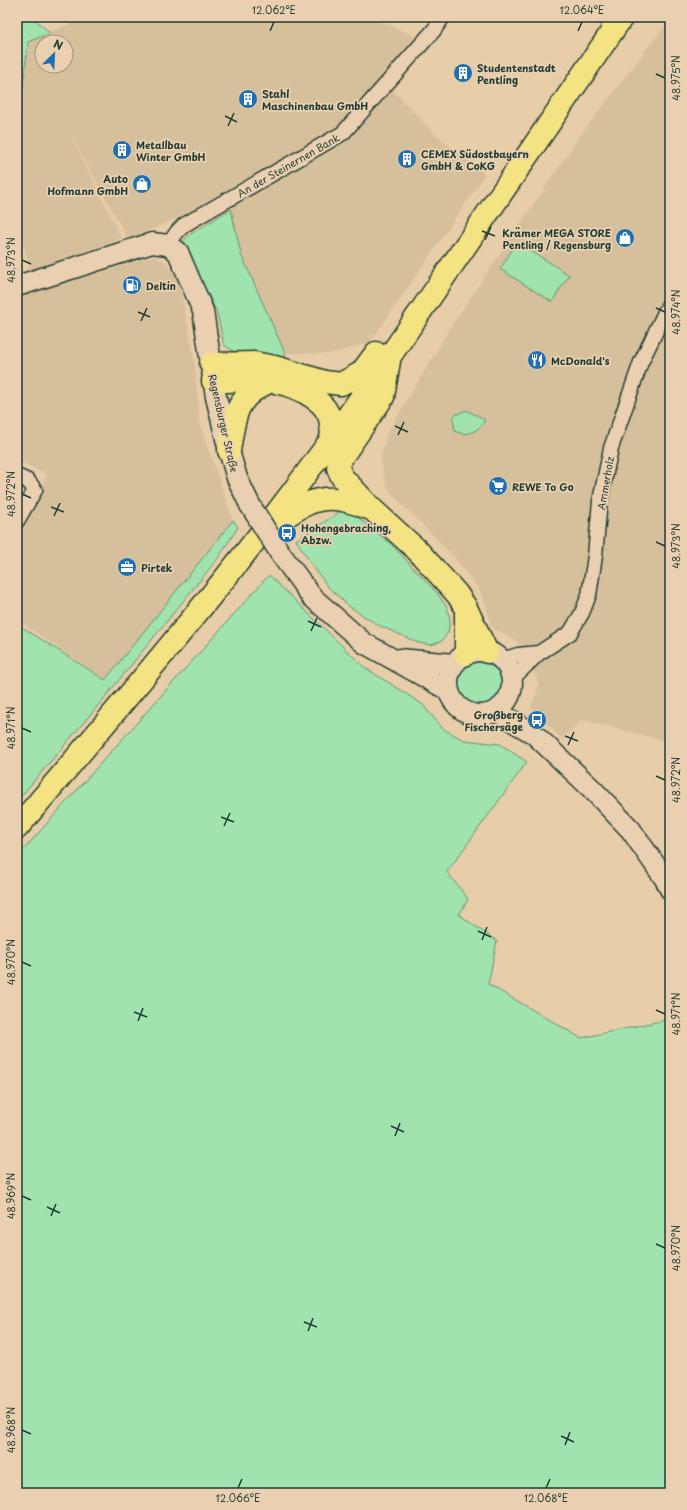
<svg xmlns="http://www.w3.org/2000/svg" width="687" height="1510" viewBox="0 0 687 1510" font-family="'Playpen Sans',sans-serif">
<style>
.built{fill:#d6c09b;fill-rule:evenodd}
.green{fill:#a0e3ae;stroke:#609071}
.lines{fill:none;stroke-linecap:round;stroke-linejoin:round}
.street-casing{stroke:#1f3d34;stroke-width:17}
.secondary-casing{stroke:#1f3d34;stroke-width:23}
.primary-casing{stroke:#1f3d34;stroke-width:25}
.highway-casing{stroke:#1f3d34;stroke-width:25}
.street{stroke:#ead0b1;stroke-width:14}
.secondary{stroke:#ead0b1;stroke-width:20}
.primary{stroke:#f4e382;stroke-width:22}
.highway{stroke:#f4e382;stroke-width:22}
.secondary-bridge-casing{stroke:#1f3d34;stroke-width:23;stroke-linecap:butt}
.secondary-bridge{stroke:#ead0b1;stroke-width:20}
.ticks{fill:none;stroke:#1f3d34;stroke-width:1.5}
.labels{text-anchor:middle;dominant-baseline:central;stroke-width:3.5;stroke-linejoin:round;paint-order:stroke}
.poi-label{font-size:10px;font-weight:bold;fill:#1f3d34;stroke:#ead0b1;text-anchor:start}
.street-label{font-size:10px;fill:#1f3d34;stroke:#ead0b1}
.neatline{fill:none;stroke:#1f3d34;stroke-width:1.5}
.ticks-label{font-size:10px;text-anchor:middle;fill:#1f3d34}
</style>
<rect width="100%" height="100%" fill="#e8cda9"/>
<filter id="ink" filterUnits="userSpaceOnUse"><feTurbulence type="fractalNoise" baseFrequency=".025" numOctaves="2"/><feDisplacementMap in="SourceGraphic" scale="8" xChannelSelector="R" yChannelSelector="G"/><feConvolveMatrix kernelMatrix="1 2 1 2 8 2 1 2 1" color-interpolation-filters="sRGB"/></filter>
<g filter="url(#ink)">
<path class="built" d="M86,17H371L419,38L340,132L202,208L128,239L69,132L122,239L31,272L17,225V142L28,42ZM42,42H66V66H42Z
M670,19V742L582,720L562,739L531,707L537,692L538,682L528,658L516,640L496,630L491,625L486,605L478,587L453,556L391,493L383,476L381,456L387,433L457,317L582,133Z
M387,84L433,132L485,175L370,343L329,354L285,353L241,257L231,209L343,133Z
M154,256L166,262L178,278L194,355L200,425L233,520L105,680L17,620V533L34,505L47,475L17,460V297Z"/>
<path class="green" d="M17,17H32L50,33L28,42L17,142Z
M231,209L241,254L285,353L286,360L245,355L233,351L224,345L217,313L183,241L192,233Z
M517,242L569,275L552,302L500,269Z
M466,410L484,419V422C478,432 465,437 455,431L453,419L455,415Z
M346,508L390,543L436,592L447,607L450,620L448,632L442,641L431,645L419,643L378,625L350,607L328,587L312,565L296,540Z
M233,520L238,527L219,557L102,701L17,801V624L105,680Z
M269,575L364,667L422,704L443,729L464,740L500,744L527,762L447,872L468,899L459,915L497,941L488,984L581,1038L670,1019V1493H17V857Z
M455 682a25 25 0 1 1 50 0a25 25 0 1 1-50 0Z"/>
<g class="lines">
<g class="street-casing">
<path id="street" d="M168,245L177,232L184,225L343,133L434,30L443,17
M17,476L28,481L35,490L17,521
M502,660L518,655L539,653
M512,679L539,653L570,633L582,613L589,595L595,556L600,501L611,448L641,362L670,302"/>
</g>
<g class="secondary-casing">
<path id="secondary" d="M17,286L152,243L168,245L178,252L203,311L216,397L229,451L237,478L250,505
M280,553L312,597L364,643L448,690
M448 683a32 32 0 1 1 64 0a32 32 0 1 1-64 0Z
M400,659L454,664
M496,711L534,734L592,789L631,830L665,879L670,889"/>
</g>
<g class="primary-casing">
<path id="primary" d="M416,318L622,17"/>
</g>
<g class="highway-casing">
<path id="highway" d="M612,31L613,17
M389,361L383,397L339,461L338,468L342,477L373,510L417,550L457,594L465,606L487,652
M211,364L254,363L275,367L325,382L341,384L361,373L376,353
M213,381C251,381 281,375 314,398C321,403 328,410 330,419C332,425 331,432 332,437
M229,451C235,415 234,397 271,381
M273,526C296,508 317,493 347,501C355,503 363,506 371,509
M466,613V654
M17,828C103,726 190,624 272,519C322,454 370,386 416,318"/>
</g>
<use href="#street" class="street"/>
<use href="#secondary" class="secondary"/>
<use href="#primary" class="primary"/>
<use href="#highway" class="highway"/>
<g class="secondary-bridge-casing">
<path id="secondary-bridge" d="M250,505L280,553"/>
</g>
<use href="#secondary-bridge" class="secondary-bridge"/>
</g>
</g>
<path class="ticks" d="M270,31L274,22M578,31L582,22M656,74L665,78M225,116L237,122M228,126L234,113M482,231L495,236M485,240L491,227M22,260L31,264M656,308L665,312M138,312L150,317M141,321L147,308M395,426L408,432M398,435L404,422M22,494L31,498M51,507L64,512M54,516L60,503M656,542L665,546M308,621L321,627M311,631L317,618M22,728L31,732M565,736L578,741M568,745L574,732M656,776L665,780M221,817L234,822M224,826L230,813M478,931L491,937M482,940L487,927M22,962L31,966M656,1010L665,1014M134,1012L147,1017M138,1021L143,1008M391,1126L404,1132M395,1136L400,1123M22,1196L31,1200M47,1207L60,1213M51,1216L56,1204M656,1244L665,1248M304,1322L317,1327M308,1331L313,1318M22,1430L31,1434M561,1436L574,1442M565,1445L570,1432M238,1488L242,1479M546,1488L550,1479"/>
<defs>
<g id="building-disc" transform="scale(1)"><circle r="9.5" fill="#1f6fb2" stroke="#ead0b1"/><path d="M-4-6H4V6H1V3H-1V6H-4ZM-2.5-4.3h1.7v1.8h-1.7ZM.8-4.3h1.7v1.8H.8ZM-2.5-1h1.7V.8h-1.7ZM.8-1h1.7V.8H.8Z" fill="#fff"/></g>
<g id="shop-disc" transform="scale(1)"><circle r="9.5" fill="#1f6fb2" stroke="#ead0b1"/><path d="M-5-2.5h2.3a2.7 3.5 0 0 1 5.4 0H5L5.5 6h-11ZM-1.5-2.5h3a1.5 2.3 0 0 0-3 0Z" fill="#fff"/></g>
<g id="fuel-disc" transform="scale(1)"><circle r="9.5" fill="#1f6fb2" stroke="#ead0b1"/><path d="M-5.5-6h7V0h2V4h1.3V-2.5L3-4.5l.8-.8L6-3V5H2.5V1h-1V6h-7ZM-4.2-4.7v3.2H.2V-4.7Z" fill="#fff"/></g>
<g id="restaurant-disc" transform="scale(1)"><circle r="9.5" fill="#1f6fb2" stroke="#ead0b1"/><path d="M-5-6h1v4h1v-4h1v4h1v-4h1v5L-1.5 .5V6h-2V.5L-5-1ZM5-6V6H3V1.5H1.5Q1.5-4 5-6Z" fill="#fff"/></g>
<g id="supermarket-disc" transform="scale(1)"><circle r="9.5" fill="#1f6fb2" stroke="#ead0b1"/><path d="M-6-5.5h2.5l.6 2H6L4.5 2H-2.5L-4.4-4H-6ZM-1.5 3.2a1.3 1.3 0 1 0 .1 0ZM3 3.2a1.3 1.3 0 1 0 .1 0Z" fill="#fff"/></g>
<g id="bus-disc" transform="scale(1)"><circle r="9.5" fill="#1f6fb2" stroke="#ead0b1"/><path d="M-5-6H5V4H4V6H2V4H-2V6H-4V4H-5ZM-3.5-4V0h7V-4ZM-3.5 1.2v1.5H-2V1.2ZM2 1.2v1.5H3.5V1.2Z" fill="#fff"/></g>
<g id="office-disc" transform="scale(1)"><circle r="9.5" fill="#1f6fb2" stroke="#ead0b1"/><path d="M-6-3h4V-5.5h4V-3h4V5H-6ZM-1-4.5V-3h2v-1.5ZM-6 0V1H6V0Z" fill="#fff"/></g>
</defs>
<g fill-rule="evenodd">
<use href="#building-disc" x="463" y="73"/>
<use href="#building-disc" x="248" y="99"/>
<use href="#building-disc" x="122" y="150"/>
<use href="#building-disc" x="407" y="159"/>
<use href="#shop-disc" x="142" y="184"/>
<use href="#shop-disc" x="625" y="238"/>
<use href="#fuel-disc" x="132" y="285"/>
<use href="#restaurant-disc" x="537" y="360"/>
<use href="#supermarket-disc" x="498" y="486"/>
<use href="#bus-disc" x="287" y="533"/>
<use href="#office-disc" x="127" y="567"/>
<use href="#bus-disc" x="537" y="720"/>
</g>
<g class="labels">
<g class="poi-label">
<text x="477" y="67">Studentenstadt<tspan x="477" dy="12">Pentling</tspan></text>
<text x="262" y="93">Stahl<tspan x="262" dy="12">Maschinenbau GmbH</tspan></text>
<text x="136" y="144">Metallbau<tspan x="136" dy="12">Winter GmbH</tspan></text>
<text x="421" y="153">CEMEX Südostbayern<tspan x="421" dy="12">GmbH &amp; CoKG</tspan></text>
<text x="128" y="178" text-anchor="end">Auto<tspan x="128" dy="12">Hofmann GmbH</tspan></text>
<text x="611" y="232" text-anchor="end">Krämer MEGA STORE<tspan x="611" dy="12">Pentling / Regensburg</tspan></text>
<text x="146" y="285">Deltin</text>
<text x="551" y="360">McDonald's</text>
<text x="512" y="486">REWE To Go</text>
<text x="301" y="527">Hohengebraching,<tspan x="301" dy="12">Abzw.</tspan></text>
<text x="141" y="567">Pirtek</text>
<text x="523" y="714" text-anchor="end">Großberg<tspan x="523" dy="12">Fischersäge</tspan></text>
</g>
<g class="street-label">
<text transform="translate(288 165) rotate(-30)">An der Steinernen Bank</text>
<text transform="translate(224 423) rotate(77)">Regensburger Straße</text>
<text transform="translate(605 483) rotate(-80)">Ammerholz</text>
</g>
</g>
<rect width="687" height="1510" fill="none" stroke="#ead0b1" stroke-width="44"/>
<g transform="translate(54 54) rotate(24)"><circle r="19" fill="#ead0b1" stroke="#99957f"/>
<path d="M0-3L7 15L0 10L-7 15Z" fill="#1f6fb2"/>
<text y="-6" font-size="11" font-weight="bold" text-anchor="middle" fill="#1f3d34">N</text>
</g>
<rect x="22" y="22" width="643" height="1466" class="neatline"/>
<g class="ticks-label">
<text x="274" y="14">12.062°E</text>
<text x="582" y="14">12.064°E</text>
<text transform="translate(676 78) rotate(-90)" y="4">48.975°N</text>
<text transform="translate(11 260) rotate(-90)" y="4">48.973°N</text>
<text transform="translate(676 312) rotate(-90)" y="4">48.974°N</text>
<text transform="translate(11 494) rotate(-90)" y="4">48.972°N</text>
<text transform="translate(676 546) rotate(-90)" y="4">48.973°N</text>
<text transform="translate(11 728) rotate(-90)" y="4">48.971°N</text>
<text transform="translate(676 780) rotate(-90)" y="4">48.972°N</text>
<text transform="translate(11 962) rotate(-90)" y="4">48.970°N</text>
<text transform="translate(676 1014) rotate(-90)" y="4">48.971°N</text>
<text transform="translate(11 1196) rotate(-90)" y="4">48.969°N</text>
<text transform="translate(676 1248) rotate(-90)" y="4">48.970°N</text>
<text transform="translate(11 1430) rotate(-90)" y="4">48.968°N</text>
<text x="238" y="1502">12.066°E</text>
<text x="546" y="1502">12.068°E</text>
</g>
</svg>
